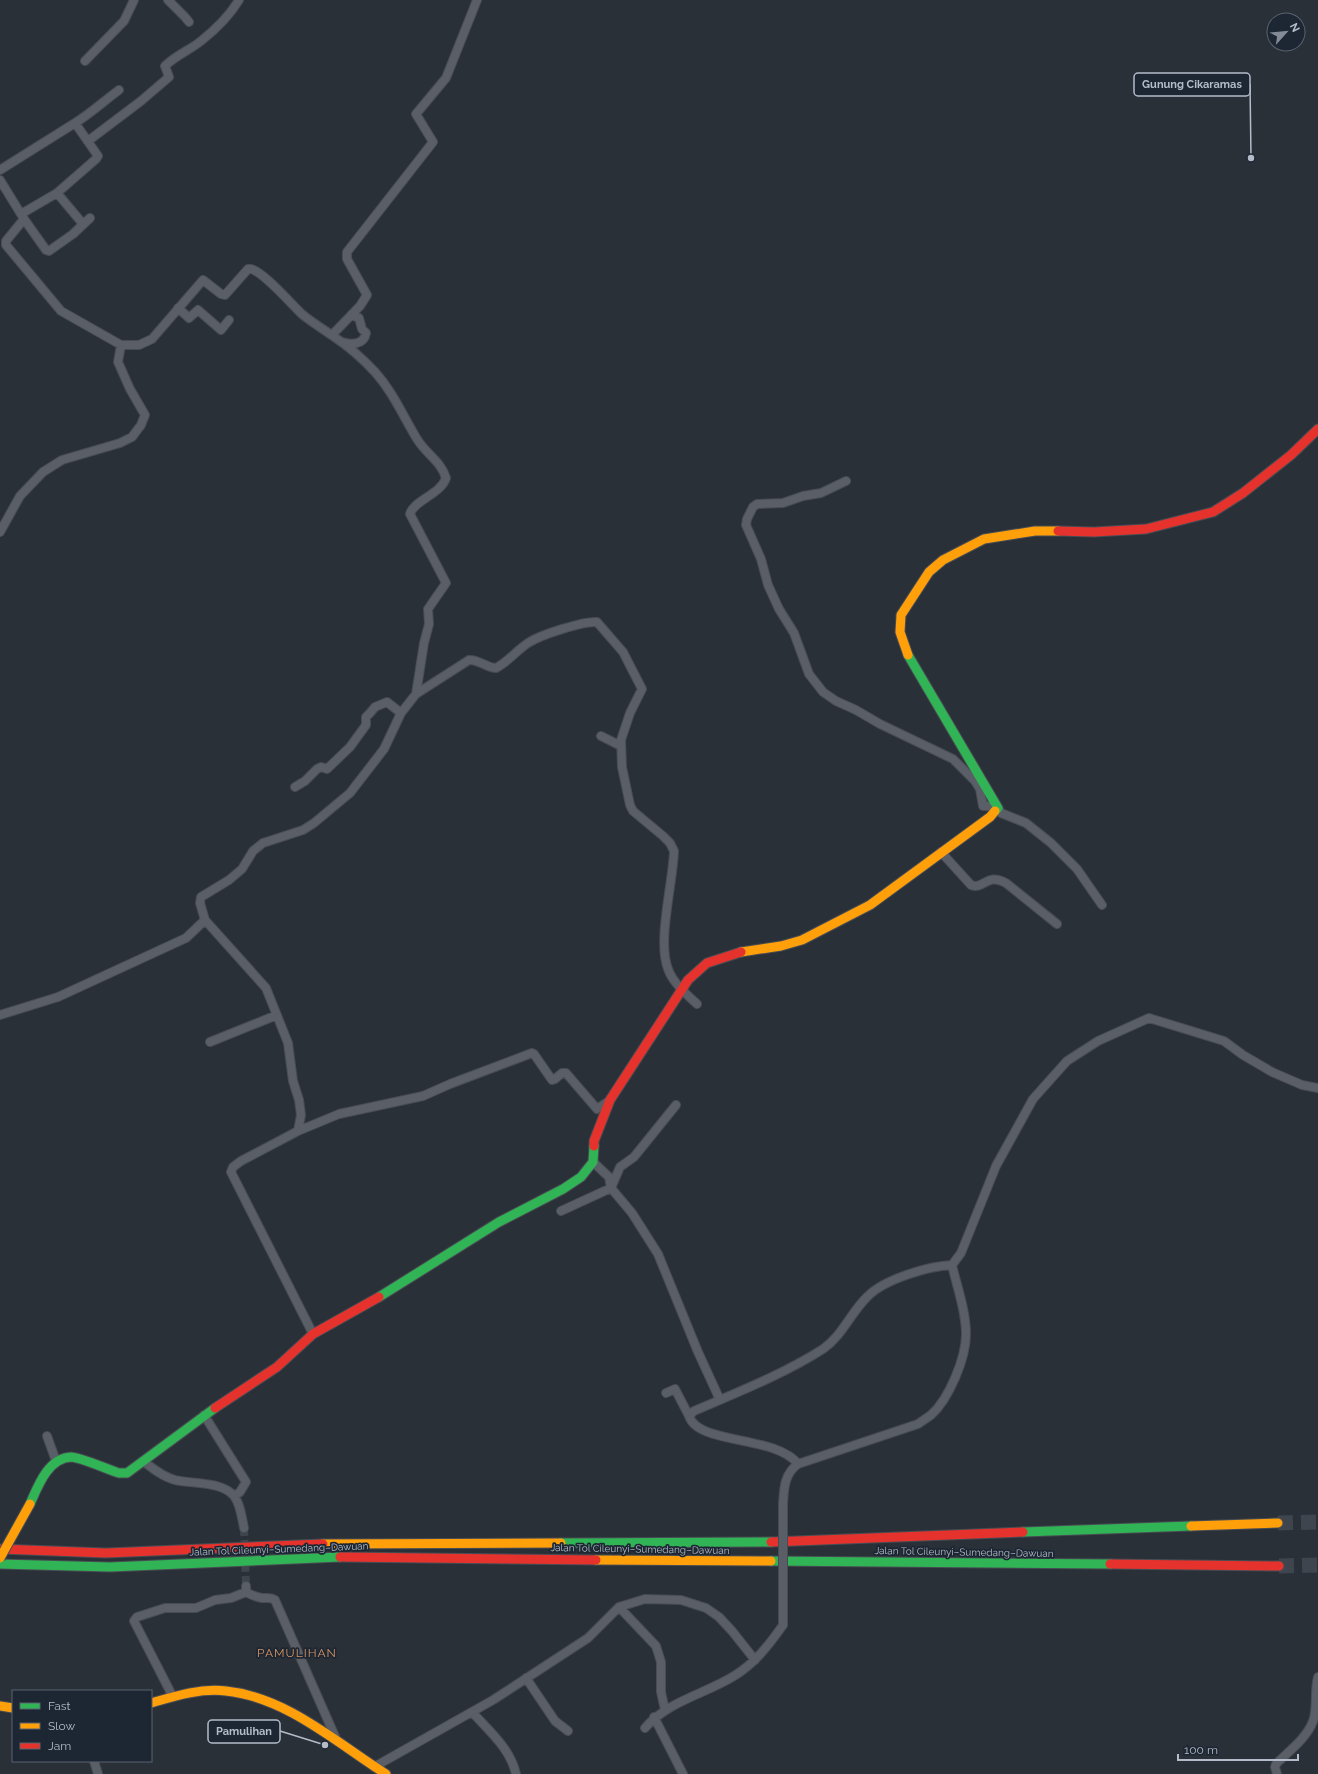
<svg xmlns="http://www.w3.org/2000/svg" width="1318" height="1774" viewBox="0 0 1318 1774" font-family="Raleway,sans-serif">
<style>
.lines{fill:none;stroke-linecap:round;stroke-linejoin:round}
.street-tunnel{stroke:#3f454e;stroke-width:8;stroke-dasharray:8 4;stroke-linecap:butt}
.highway-tunnel{stroke:#3f454e;stroke-width:15;stroke-dasharray:15 8;stroke-linecap:butt}
.street-casing{stroke:#484c53;stroke-width:10}
.fast-casing{stroke:#484c53;stroke-width:11}
.slow-casing{stroke:#484c53;stroke-width:11}
.jam-casing{stroke:#484c53;stroke-width:11}
.street{stroke:#5a5e66;stroke-width:8}
.fast{stroke:#30b455;stroke-width:9}
.slow{stroke:#ff9f0a;stroke-width:9}
.jam{stroke:#e5322d;stroke-width:9}
.street-bridge-casing{stroke:#484c53;stroke-width:10;stroke-linecap:butt}
.slow-bridge-casing{stroke:#484c53;stroke-width:11;stroke-linecap:butt}
.street-bridge{stroke:#5a5e66;stroke-width:8}
.slow-bridge{stroke:#ff9f0a;stroke-width:9}
.labels{text-anchor:middle;dominant-baseline:central;stroke-width:3.5;stroke-linejoin:round;paint-order:stroke}
.street-label{font-size:10px;fill:#b4bcc9;stroke:#1d2633}
.quarter-label{font-size:12px;letter-spacing:1px;fill:#d59563;stroke:#1d2633}
.leader{fill:none;stroke:#b4bcc9;stroke-width:1.5}
.callout-dot{fill:#b4bcc9;stroke:#1d2633;stroke-width:1.5}
.callout{fill:#1d2633;stroke:#b4bcc9;stroke-width:1.5}
.callout-label{font-size:11px;text-anchor:middle;font-weight:bold;fill:#b4bcc9}
</style>
<rect width="100%" height="100%" fill="#2a3038"/>
<g class="lines">
<path class="street-tunnel" d="M244,1528L246,1586"/>
<path class="highway-tunnel" d="M1278,1523L1318,1522
M1279,1566L1318,1565"/>
<g class="street-casing">
<path id="street" d="M168,0L185,17L189,22
M85,61L124,21L134,0
M88,141L141,101L169,77L165,66C176,55 190,50 201,41C215,30 230,15 239,0
M0,170L75,123
M0,180L24,219L46,250L49,251L73,234L90,218
M57,193L83,224
M21,214L57,193L96,159L98,156L75,123C91,113 104,101 119,90
M178,308L189,318L198,310L221,330L229,320
M332,335L360,306L367,295L347,259V252L433,142L416,114L446,78L477,0
M342,342C351,345 364,345 366,333L362,329L359,318L351,315
M121,345H139L152,339L203,280L221,294L225,295L248,269H251C264,272 292,305 303,315C313,323 323,329 333,336C348,346 363,359 375,372C393,392 403,416 417,439C426,454 441,461 446,478C441,494 413,501 410,514L446,583L428,609L429,624L424,643L416,694
M846,481L821,493L803,496L783,503L757,504L753,507L747,519L746,525L761,559L768,585L779,609L794,633L809,674L823,692L836,701L856,710L880,724L953,759L975,781L980,789L983,806H992L998,808L1001,813L1026,823L1051,843L1077,869L1102,905
M0,532L20,496L43,472L62,460L120,443L132,437L141,425L145,415L130,389L118,362L121,345L61,311L6,245V241L24,219
M601,736L621,746
M295,787L305,781L317,769L321,767L327,769L350,747L366,725V717L370,713L375,707L387,702L401,713
M941,852L971,885C984,890 987,872 1006,883L1057,924
M205,920L200,903L201,897L229,880L242,869L253,851L263,843L303,830L314,823L350,793L384,749L401,713L416,694L469,660C478,659 487,668 496,668C508,662 517,650 528,643C540,635 583,621 597,622L623,652L642,689L630,713L621,740L622,767L630,805L633,811L663,836L670,843L674,851C673,883 657,941 668,969C673,983 686,994 697,1004
M0,1015L58,997L186,938L205,920L266,988L288,1043L293,1081L299,1100L301,1115L298,1131L241,1161L233,1167L231,1172L313,1334
M210,1042L277,1015
M298,1131L339,1114L423,1096L450,1084L532,1053L534,1054L552,1080L555,1079L562,1073H566L597,1109L609,1101
M593,1162L609,1177L611,1188L632,1213L658,1254L698,1352L720,1400
M561,1211L611,1188L620,1167L634,1157L676,1105
M666,1393L675,1389L689,1416
M204,1415L246,1482L240,1492L234,1496
M47,1436L56,1461
M143,1461C152,1468 163,1477 175,1480C191,1484 222,1481 234,1496C240,1503 242,1518 244,1528
M798,1464C776,1435 698,1445 689,1416L694,1411C736,1393 784,1374 823,1349C843,1335 851,1312 868,1296C885,1279 929,1266 952,1265
M783,1504C784,1489 784,1474 798,1464L918,1424C922,1421 927,1418 931,1415C949,1399 966,1358 966,1334C966,1311 957,1287 952,1265L961,1253L996,1166L1033,1099L1067,1061L1098,1041L1149,1018L1224,1041L1243,1055L1272,1072L1302,1085L1318,1088
M246,1586V1592C251,1595 256,1597 262,1598C267,1598 271,1597 275,1600L337,1741
M619,1607L656,1646L661,1662V1692L665,1710
M526,1678L555,1721L568,1731
M173,1697L134,1621L137,1617L165,1608H196L215,1600L231,1598L246,1592
M472,1712C489,1731 510,1748 516,1774
M654,1717L683,1774
M645,1728C668,1701 705,1694 734,1676C755,1663 769,1645 783,1625
M94,1761L98,1774
M374,1767L493,1700L588,1638L619,1607L645,1599L681,1600L706,1608L719,1617L732,1631L755,1660
M1277,1774L1275,1767L1276,1764C1289,1751 1307,1738 1313,1721C1318,1709 1314,1691 1318,1677"/>
</g>
<g class="fast-casing">
<path id="fast" d="M908,655L998,808L995,811
M379,1297L499,1222L563,1189L581,1177L593,1162L594,1146
M30,1504C38,1486 48,1458 71,1457C80,1457 109,1470 119,1473H127L215,1408
M1023,1532L1191,1526
M561,1543L771,1542
M771,1561L1110,1564
M0,1564L110,1567L340,1557"/>
</g>
<g class="slow-casing">
<path id="slow" d="M908,655L900,632L901,615L929,572L943,560L984,539L1035,531H1058
M741,952L781,946L802,940L870,905L990,817L995,811
M1191,1526L1278,1523
M323,1544L561,1543
M596,1560L771,1561
M151,1703C175,1696 200,1688 226,1691C286,1697 337,1743 386,1774
M0,1706L13,1708"/>
</g>
<g class="jam-casing">
<path id="jam" d="M1058,531L1094,532L1146,529L1213,512L1243,493L1291,455L1318,429
M594,1146V1141L610,1100L688,980L707,963L741,952
M215,1408L277,1367L313,1334L379,1297
M771,1542L1023,1532
M0,1549L106,1553L323,1544
M340,1557L596,1560
M1110,1564L1279,1566"/>
</g>
<use href="#street" class="street"/>
<use href="#fast" class="fast"/>
<use href="#slow" class="slow"/>
<use href="#jam" class="jam"/>
<g class="street-bridge-casing">
<path id="street-bridge" d="M783,1504V1625"/>
</g>
<g class="slow-bridge-casing">
<path id="slow-bridge" d="M0,1558L30,1504"/>
</g>
<use href="#street-bridge" class="street-bridge"/>
<use href="#slow-bridge" class="slow-bridge"/>
</g>
<g class="labels">
<g class="street-label">
<text transform="translate(279 1549) rotate(-2)">Jalan Tol Cileunyi–Sumedang–Dawuan</text>
<text transform="translate(640 1549) rotate(1)">Jalan Tol Cileunyi–Sumedang–Dawuan</text>
<text transform="translate(964 1552) rotate(1)">Jalan Tol Cileunyi–Sumedang–Dawuan</text>
</g>
<g class="quarter-label">
<text x="297" y="1653">PAMULIHAN</text>
</g>
</g>
<path class="leader" d="M1251 158L1250 84M325 1745L280 1731"/>
<g class="callout-dot">
<circle cx="1251" cy="158" r="4"/>
<circle cx="325" cy="1745" r="4"/>
</g>
<g class="callout">
<rect x="1134" y="73" width="116" height="23" rx="4"/>
<rect x="208" y="1720" width="72" height="23" rx="4"/>
</g>
<g class="callout-label">
<text x="1192" y="88">Gunung Cikaramas</text>
<text x="244" y="1735">Pamulihan</text>
</g>
<rect x="12" y="1690" width="140" height="72" fill="#1d2633" stroke="#59626f"/>
<rect x="20" y="1703" width="20" height="6" fill="#30b455" stroke="#59626f"/>
<text x="48" y="1710" font-size="12" fill="#b4bcc9">Fast</text>
<rect x="20" y="1723" width="20" height="6" fill="#ff9f0a" stroke="#59626f"/>
<text x="48" y="1730" font-size="12" fill="#b4bcc9">Slow</text>
<rect x="20" y="1743" width="20" height="6" fill="#e5322d" stroke="#59626f"/>
<text x="48" y="1750" font-size="12" fill="#b4bcc9">Jam</text>
<g transform="translate(1286 32) rotate(63)"><circle r="19" fill="#1d2633" stroke="#59626f"/>
<path d="M0-3L7 15L0 10L-7 15Z" fill="#848b96"/>
<text y="-6" font-size="11" font-weight="bold" text-anchor="middle" fill="#b4bcc9">N</text>
</g>
<path d="M1178 1754v6h120v-6" fill="none" stroke="#b4bcc9" stroke-width="2"/>
<text x="1184" y="1754" font-size="12" fill="#b4bcc9" stroke="#1d2633" stroke-width="3" paint-order="stroke">100 m</text>
</svg>
